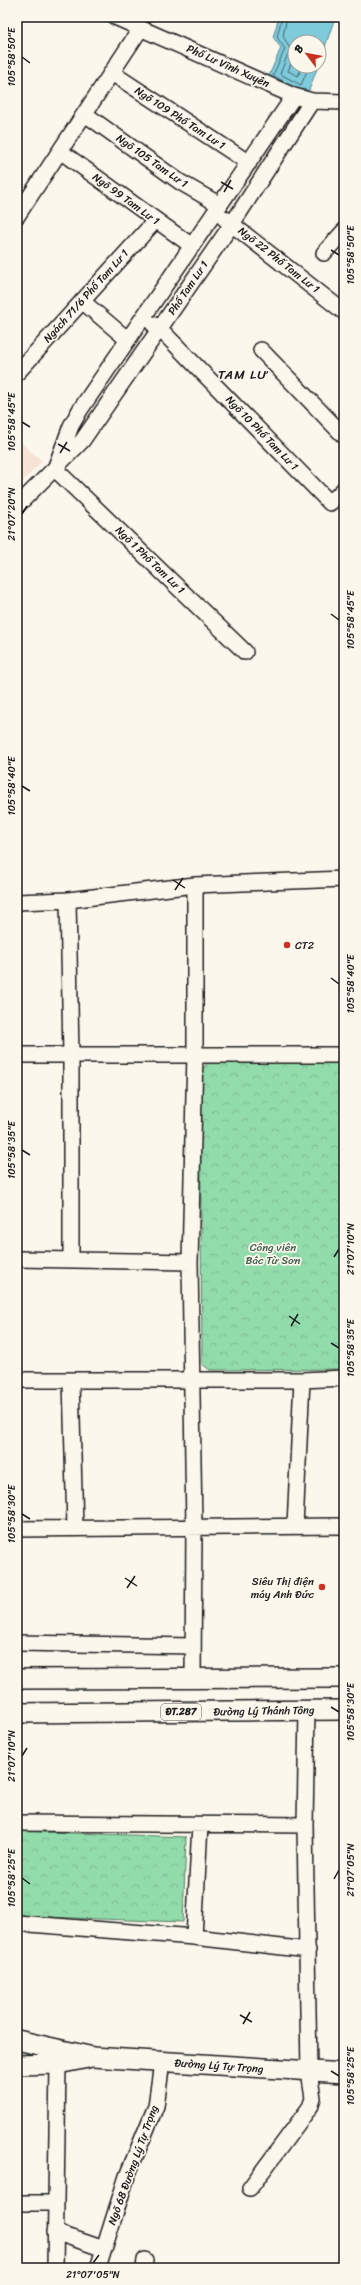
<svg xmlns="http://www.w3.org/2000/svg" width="361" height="2285" viewBox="0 0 361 2285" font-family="Sriracha,sans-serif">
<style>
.built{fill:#f6e3d5}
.forest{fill:url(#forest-crowns);stroke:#577c64}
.water{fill:#7ecbdc;stroke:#57858f}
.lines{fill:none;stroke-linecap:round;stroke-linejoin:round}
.shore{stroke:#436269;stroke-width:1}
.minor-casing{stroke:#1c1c1c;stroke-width:18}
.major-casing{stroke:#1c1c1c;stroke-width:22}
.minor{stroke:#fbf7ec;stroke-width:15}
.major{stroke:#fbf7ec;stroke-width:19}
.ticks{fill:none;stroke:#1c1c1c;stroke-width:1.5}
.poi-dot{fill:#c8321e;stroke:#fbf7ec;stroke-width:1.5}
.labels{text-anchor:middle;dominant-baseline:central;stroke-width:3.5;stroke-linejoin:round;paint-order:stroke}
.shield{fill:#fbf7ec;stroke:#5f5e5a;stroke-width:1}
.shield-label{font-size:10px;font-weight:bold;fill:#1c1c1c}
.street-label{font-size:11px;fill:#1c1c1c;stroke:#fbf7ec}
.poi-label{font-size:11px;fill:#1c1c1c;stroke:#fbf7ec;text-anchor:start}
.park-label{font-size:11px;fill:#455f4e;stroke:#fbf7ec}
.quarter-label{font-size:13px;letter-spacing:1px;fill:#1c1c1c;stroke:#fbf7ec}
.neatline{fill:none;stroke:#1c1c1c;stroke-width:1.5}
.ticks-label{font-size:10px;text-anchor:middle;fill:#1c1c1c}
</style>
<defs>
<pattern id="forest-crowns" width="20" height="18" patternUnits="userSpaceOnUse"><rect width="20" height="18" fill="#92dbab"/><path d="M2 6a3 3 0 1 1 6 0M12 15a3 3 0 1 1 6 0" fill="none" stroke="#7dbb93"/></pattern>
</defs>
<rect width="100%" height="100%" fill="#fbf7ec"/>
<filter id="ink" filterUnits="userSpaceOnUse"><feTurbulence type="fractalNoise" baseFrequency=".025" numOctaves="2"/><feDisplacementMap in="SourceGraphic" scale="8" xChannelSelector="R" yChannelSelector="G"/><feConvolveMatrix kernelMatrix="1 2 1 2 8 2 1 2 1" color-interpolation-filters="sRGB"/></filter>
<g filter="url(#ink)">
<path class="built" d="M17,439L42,461L17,488Z
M342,1063H344V1237H342Z"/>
<path class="forest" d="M208,1062L342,1063L344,1369L210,1370L202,1364L200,1073Z
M17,1831L186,1837L183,1922L17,1916Z"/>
<path class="water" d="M279,17H335L319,65V42H295V66H318L306,98L268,78L281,48L273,37Z"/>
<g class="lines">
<path class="shore" d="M282,17L277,37L285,49L273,75L286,83
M287,17L283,36L290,49L280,74L301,85L309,66
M295,53L288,71L298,76L302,66"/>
<g class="minor-casing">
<path id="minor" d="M115,17L294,96L312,101L344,102
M112,73L249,163
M85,114L180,182L220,205
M60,151L192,246
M17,216L141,28
M224,218L344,312
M324,253L344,231
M82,301L128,340
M153,324L160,329L330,503L344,489
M261,350L344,436
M17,373L156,220
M17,506L82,441L232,224L312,101
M245,652L55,469L71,426L80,410L294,96
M68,900L71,1055V1258
M17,902L68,900L195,885L344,879
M17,1055H344
M17,1259L190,1262
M17,1380H302L344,1378
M71,1381L75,1528
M295,1526L302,1380
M17,1529L344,1526
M17,1643L193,1646
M193,1678L194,1528L190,1262L195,1053V885
M17,1823L305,1825
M17,1923L194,1937L308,1950
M194,1937L200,1825
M250,2188L310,2107L313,2098L309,2072L305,1825L307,1710
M17,2203H56
M55,2232L104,2249
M55,2268L58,2064
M98,2268L127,2176L156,2106L162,2062
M144,2268L145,2260"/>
</g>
<g class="major-casing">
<path id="major" d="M17,1679L344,1678
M17,1713L344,1710
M17,2040L93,2057L344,2073
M17,2065L58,2064L88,2058"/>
</g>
<use href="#minor" class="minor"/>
<use href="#major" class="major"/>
</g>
</g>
<path class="ticks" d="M22,57L30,63M221,182L233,189M224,192L231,180M331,250L339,255M22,422L30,427M58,444L70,451M60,453L67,442M22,514L27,506M331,614L339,620M22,786L30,791M173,880L185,888M175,890L183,878M331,978L339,984M22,1150L30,1155M334,1257L339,1249M289,1316L300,1324M291,1326L298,1314M331,1343L339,1348M22,1514L30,1519M125,1578L137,1586M127,1588L135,1576M331,1707L339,1712M22,1756L27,1748M22,1878L30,1884M334,1879L339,1870M240,2015L252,2022M243,2024L250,2012M331,2071L339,2076M93,2263L99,2255"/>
<g class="poi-dot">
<circle cx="287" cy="945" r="4"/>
<circle cx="322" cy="1587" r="4"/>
</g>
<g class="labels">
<rect class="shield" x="161" y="1704" width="40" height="16" rx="3"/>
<g class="shield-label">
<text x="181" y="1712">ĐT.287</text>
</g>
<g class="street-label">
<text transform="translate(228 66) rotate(24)">Phố Lư Vĩnh Xuyên</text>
<text transform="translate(180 118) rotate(33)">Ngõ 109 Phố Tam Lư 1</text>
<text transform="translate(152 161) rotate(35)">Ngõ 105 Tam Lư 1</text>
<text transform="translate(126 199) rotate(36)">Ngõ 99 Tam Lư 1</text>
<text transform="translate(279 260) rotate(38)">Ngõ 22 Phố Tam Lư 1</text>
<text transform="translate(188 288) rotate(-56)">Phố Tam Lư 1</text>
<text transform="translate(86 296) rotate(-48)">Ngách 71/6 Phố Tam Lư 1</text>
<text transform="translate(262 433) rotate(46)">Ngõ 10 Phố Tam Lư 1</text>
<text transform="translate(150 560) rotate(44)">Ngõ 1 Phố Tam Lư 1</text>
<text transform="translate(264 1711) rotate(-1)">Đường Lý Thánh Tông</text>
<text transform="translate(219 2066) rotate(4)">Đường Lý Tự Trọng</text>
<text transform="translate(133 2165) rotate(-70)">Ngõ 68 Đường Lý Tự Trọng</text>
</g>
<g class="poi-label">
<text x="295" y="945">CT2</text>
<text x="314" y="1581" text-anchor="end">Siêu Thị điện<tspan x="314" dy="13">máy Anh Đức</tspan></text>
</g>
<g class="park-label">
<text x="273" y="1247">Công viên<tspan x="273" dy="13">Bắc Từ Sơn</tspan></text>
</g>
<g class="quarter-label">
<text x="243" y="374">TAM LƯ</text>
</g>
</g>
<rect width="361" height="2285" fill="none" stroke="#fbf7ec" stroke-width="44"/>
<g transform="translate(307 54) rotate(302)"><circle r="19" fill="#fbf7ec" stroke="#a29f99"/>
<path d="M0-3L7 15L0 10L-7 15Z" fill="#c8321e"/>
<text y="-6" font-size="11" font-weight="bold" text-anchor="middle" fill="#1c1c1c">B</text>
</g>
<rect x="22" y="22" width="317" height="2241" class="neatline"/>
<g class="ticks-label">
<text transform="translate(11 57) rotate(-90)" y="4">105°58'50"E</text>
<text transform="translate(350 255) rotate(-90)" y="4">105°58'50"E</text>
<text transform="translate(11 422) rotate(-90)" y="4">105°58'45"E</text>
<text transform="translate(11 514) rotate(-90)" y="4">21°07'20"N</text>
<text transform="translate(350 620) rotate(-90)" y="4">105°58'45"E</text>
<text transform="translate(11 786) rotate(-90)" y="4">105°58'40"E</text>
<text transform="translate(350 984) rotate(-90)" y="4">105°58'40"E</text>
<text transform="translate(11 1150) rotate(-90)" y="4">105°58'35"E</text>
<text transform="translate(350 1249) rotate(-90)" y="4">21°07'10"N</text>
<text transform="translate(350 1348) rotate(-90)" y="4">105°58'35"E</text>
<text transform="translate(11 1514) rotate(-90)" y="4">105°58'30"E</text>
<text transform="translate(350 1712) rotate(-90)" y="4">105°58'30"E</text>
<text transform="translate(11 1756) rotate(-90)" y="4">21°07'10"N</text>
<text transform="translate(350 1870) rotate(-90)" y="4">21°07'05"N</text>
<text transform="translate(11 1878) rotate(-90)" y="4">105°58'25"E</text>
<text transform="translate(350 2076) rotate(-90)" y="4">105°58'25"E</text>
<text x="93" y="2278">21°07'05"N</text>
</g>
</svg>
